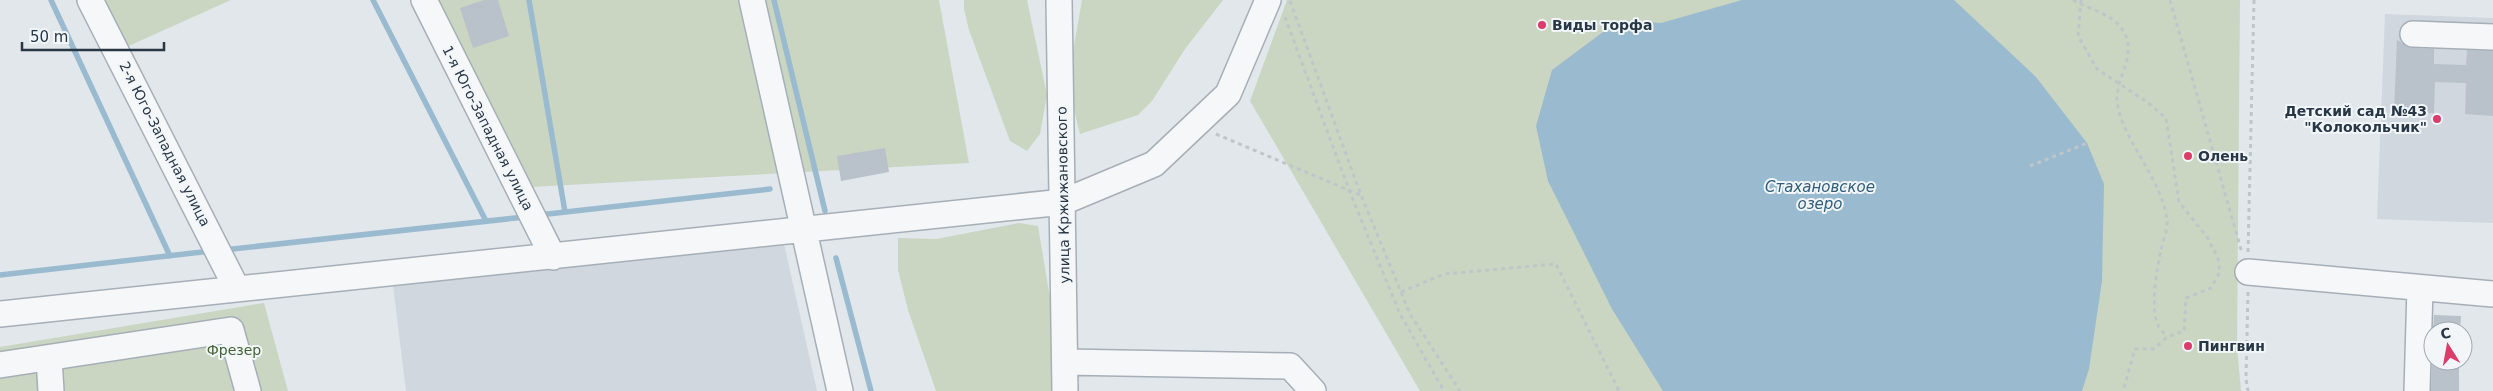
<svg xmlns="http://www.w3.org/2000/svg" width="2493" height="391" viewBox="0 0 2493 391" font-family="'DejaVu Sans',sans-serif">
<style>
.built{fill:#d0d7de}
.green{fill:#cad6c2}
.water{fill:#9abbcf}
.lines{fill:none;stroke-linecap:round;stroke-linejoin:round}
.stream{stroke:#9abbcf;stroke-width:5.5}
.building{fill:#b9c1ca}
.minor-casing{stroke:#a6afb7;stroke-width:28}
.path{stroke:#c0c5ca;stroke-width:3;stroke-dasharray:4 4;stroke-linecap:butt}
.minor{stroke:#f5f7f9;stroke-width:25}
.poi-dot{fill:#db3c6a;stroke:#f2f6f9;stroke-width:2}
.labels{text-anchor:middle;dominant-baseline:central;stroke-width:4;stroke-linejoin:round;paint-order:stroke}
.poi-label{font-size:14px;font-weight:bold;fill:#283746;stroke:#f2f6f9;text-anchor:start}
.street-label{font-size:14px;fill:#283746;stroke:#f2f6f9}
.park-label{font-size:14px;fill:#436334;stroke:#f2f6f9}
.water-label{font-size:15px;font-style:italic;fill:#2e5d7e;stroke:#f2f6f9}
</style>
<rect width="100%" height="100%" fill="#e2e7ec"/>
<path class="built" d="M2385,14L2493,18V223L2377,219Z
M784,244L817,391H406L393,285Z"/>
<path class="green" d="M86,0H231L113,53Z
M415,0H939L969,163L513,188Z
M964,0H1027L1047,95L1040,134L1027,151L1010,141L969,30L964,9Z
M1082,0H1223L1185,49L1152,101L1138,115L1080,134L1071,97L1072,57Z
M1287,0H2240L2237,346L2241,391H1420L1250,101Z
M1019,223L1038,226L1051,304L1053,391H936L908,310L898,270V238L936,239Z
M264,303L288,391H0V347Z"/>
<path class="water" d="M1742,0H1954L2036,77L2087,143L2104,184L2102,281L2089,369L2082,391H1663L1612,309L1548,181L1536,126L1552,70L1619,20L1661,23Z"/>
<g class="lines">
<path class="stream" d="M51,0L170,256
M373,0L486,221
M529,0L565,212
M774,0L825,211
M539,215L770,189
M223,250L525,217
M836,258L871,391
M0,275L211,251"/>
</g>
<path class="building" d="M484,0H498L509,36L473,48L460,8Z
M2397,40L2412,48L2434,49V64L2466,65L2467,50L2493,51V116L2465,114L2466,83L2435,82L2434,113L2394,112Z
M885,148L889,172L841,181L837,156Z
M2434,315L2461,316L2460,331H2433Z
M2432,361H2459V391H2431Z"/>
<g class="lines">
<g class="minor-casing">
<path id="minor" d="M90,0L237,289
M424,0L553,257
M752,0L840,391
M1059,0L1065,391
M2413,34L2493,37
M2248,272L2493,294
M0,314L1063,202L1154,164L1228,94L1268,0
M49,358L51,391
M1065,362L1290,366L1313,391
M0,365L231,330L248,391
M2417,391L2420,288"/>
</g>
<path class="path" d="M2073,0C2092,11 2120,15 2127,39C2133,61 2116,79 2117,101C2120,137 2163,180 2167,220C2168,229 2163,241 2161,250C2157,267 2150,310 2158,325C2160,329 2164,333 2167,337
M2081,0L2078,36L2097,69L2147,102L2166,118L2179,202L2207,237L2218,258L2220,272L2211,288L2186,298L2184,331L2167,337L2154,349H2135L2123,391
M2170,0L2242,253
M1290,1L1361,195L1410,314L1460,391
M1285,17L1349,190L1400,314L1444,391
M1216,134L1360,195
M2030,166L2087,143
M2248,252L2254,0
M1401,292L1444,274L1556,264L1619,391
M2248,292L2246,379L2248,391"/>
<use href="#minor" class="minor"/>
</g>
<g class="poi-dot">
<circle cx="1542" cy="25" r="5"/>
<circle cx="2437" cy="119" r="5"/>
<circle cx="2188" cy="156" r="5"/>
<circle cx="2188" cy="346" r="5"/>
</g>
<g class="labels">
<g class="poi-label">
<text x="1552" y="25">Виды торфа</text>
<text x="2427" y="111" text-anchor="end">Детский сад №43<tspan x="2427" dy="16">"Колокольчик"</tspan></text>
<text x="2198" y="156">Олень</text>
<text x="2198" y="346">Пингвин</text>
</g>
<g class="street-label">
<text transform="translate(488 128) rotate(63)">1-я Юго-Западная улица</text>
<text transform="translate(165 144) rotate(63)">2-я Юго-Западная улица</text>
<text transform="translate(1063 195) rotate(-91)">улица Кржижановского</text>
</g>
<g class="park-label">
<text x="234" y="350">Фрезер</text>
</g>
<g class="water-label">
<text x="1820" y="187">Стахановское<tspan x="1820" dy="17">озеро</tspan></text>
</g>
</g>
<g transform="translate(2448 346) rotate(349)"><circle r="24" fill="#f2f6f9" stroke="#a1aab1"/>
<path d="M0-4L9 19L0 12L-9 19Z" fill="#db3c6a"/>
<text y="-8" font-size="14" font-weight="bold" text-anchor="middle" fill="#283746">С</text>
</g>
<path d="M22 42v8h142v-8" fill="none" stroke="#283746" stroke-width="2.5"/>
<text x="30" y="42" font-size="15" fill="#283746" stroke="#f2f6f9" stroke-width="4" paint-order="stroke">50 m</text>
</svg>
